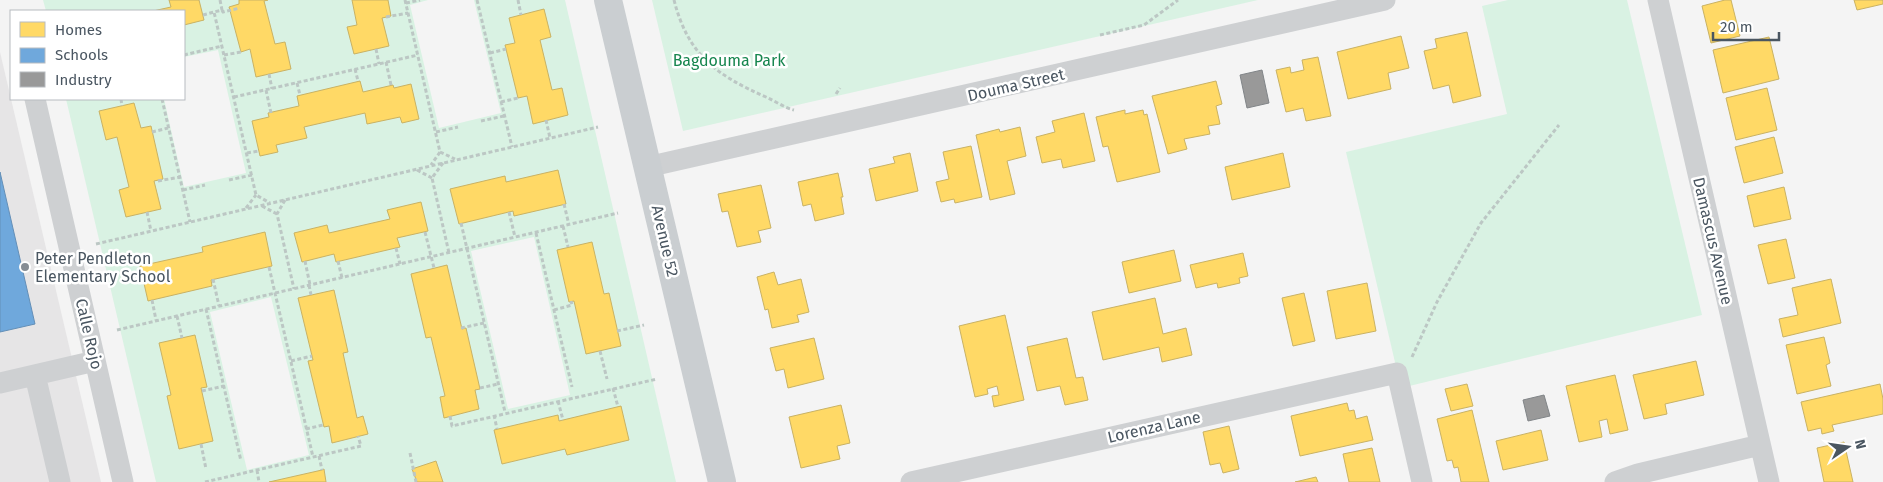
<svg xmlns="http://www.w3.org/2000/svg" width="1883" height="482" viewBox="0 0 1883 482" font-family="'Fira Sans',sans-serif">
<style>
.education{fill:#e6e5e6}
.green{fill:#d9f2e3;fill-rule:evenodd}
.homes{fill:#ffd966;stroke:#c9b264}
.schools{fill:#6fa8dc;stroke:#648fb7}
.industry{fill:#999;stroke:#818588}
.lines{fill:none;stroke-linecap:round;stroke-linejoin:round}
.path{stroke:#bcc7c4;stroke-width:3;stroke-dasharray:4 2.5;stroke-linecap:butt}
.minor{stroke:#ced0d2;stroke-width:21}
.major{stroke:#caced1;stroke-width:28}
.poi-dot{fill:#868d94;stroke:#fff;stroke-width:2}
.labels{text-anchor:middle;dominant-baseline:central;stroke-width:5;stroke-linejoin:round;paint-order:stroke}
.park-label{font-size:16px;fill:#17864f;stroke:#fff}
.street-label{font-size:16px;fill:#4a5661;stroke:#fff}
.poi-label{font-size:16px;fill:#4a5661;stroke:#fff;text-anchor:start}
</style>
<rect width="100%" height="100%" fill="#f4f4f4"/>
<path class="education" d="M0,52L101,482H0Z"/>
<path class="green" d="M43,0H428L410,5L439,128L501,113L474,0H565L676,482H156L66,99H164L184,187L246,173L218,50L184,57V11H46ZM534,237L570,395L508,409L471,251ZM271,297L309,455L247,470L210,312Z
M652,0H1258L683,131Z
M1508,0H1627L1702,315L1401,388L1346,152L1507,114L1482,6Z"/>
<path class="homes" d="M169,0H199L204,20L184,25V11H153L171,7Z
M239,0H268L264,1L275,44L285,42L291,69L256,77L250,49L241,52L229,7L239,4Z
M352,0H388L391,16L382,18L389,46L354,54L347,27L357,25Z
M1725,0H1731L1740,36L1711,43L1702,6Z
M1854,0H1883V4L1857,10Z
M544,9L551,37L540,40L552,90L562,88L568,115L533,124L527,96L518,98L505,45L515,43L509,18Z
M1467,32L1481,96L1453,103L1449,85L1433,89L1424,51L1437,48L1435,39Z
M1401,36L1409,68L1388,73L1391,89L1348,99L1337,52Z
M1769,37L1779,79L1723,93L1713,50Z
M1318,57L1331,116L1306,121L1303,108L1286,112L1276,70L1290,67L1291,73L1304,70L1302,60Z
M360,81L363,92L393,85L394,88L411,84L419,119L402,123L400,117L367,124L365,113L304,127L307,138L276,145L278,152L260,156L252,121L269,117L268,113L299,106L297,96Z
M1216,81L1222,104L1216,106L1220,124L1208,126L1210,134L1184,139L1187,149L1168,154L1152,96Z
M1767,88L1777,130L1736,140L1726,98Z
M134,103L141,128L151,126L163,179L154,181L161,209L126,217L119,190L129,187L117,137L106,140L99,111Z
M1125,110V114L1143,110L1144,115L1147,114L1160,172L1117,182L1108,146L1103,147L1096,117Z
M1084,113L1095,161L1063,168L1061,159L1042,163L1036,137L1055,132L1052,121Z
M1020,127L1026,156L1007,161L1015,194L990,200L976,135L999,129L1000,132Z
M1774,137L1783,173L1744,183L1735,147Z
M971,146L982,197L955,203L954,199L941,202L936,182L949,179L943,152Z
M910,153L918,191L876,201L869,169L895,163L893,157Z
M1283,153L1290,187L1232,200L1225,167Z
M558,170L566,204L514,216L513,211L459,224L450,189L505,176L506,182Z
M838,173L843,197H841L844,214L815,221L811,204L803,206L798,182Z
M761,185L771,228L758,231L761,242L737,247L728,211L722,212L718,194Z
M1784,187L1791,219L1754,227L1747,196Z
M421,202L428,231L397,238L400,247L336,262L334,254L302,262L294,233L327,225L329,233L390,219L387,210Z
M265,232L272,266L211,280L212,286L148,301L140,266L203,252L202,247Z
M1786,239L1795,278L1768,284L1758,245Z
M592,242L604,294L609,293L621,346L586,354L574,301L569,302L557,250Z
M1174,250L1181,281L1129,293L1122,262Z
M1243,253L1248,276L1239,278L1240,283L1218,288L1217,283L1196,288L1190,265Z
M447,265L462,329L466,328L480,389L475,390L479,409L444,418L440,397L445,396L431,337L426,338L411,274Z
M774,272L778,285L801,279L809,312L797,315L799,322L772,328L768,309L765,310L757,277Z
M1831,279L1841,323L1783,337L1779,319L1798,315L1792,288Z
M1367,283L1376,331L1336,339L1327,291Z
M334,290L348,352L343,353L357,418L363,416L368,434L332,443L329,426L324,427L308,361L313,360L298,298Z
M1304,293L1315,341L1293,346L1282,298Z
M1155,298L1163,334L1186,328L1192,355L1162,362L1159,347L1103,360L1092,312Z
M1005,315L1024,400L994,407L992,396L999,395L997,386L987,389L988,394L975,397L959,326Z
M195,335L207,387L201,388L213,441L179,449L167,396L171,395L159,343Z
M1824,337L1830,363L1826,365L1831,386L1797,394L1786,345Z
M814,338L824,379L788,388L784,369L776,371L770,348Z
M1067,338L1076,378L1083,377L1088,400L1065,405L1060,386L1037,391L1027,347Z
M1696,361L1704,395L1665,404L1667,414L1644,419L1633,375Z
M1615,375L1628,430L1610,434L1607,419L1599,421L1602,437L1579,442L1566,386Z
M1467,384L1473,406L1451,411L1445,389Z
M1880,384L1883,399V414L1832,425L1834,431L1822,434L1821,428L1808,431L1801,402Z
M1347,403L1349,411L1354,410L1356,419L1367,416L1373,440L1300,456L1291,416Z
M841,405L850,443L837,446L840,459L801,468L789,417Z
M621,406L629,440L567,455L565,449L502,464L494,430L558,415L559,421Z
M1472,410L1489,482H1461L1458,467L1454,468L1452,460L1447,461L1437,419Z
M1229,426L1239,469L1223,473L1220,463L1210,465L1203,432Z
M1541,430L1548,460L1503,470L1496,441Z
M1844,442L1853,482H1824L1817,448Z
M1372,448L1380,482H1349L1343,454Z
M436,461L443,482H417L412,469Z
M324,469L326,482H269L322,470Z
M1316,477L1318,482H1295Z"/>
<path class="schools" d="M0,172L35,324L0,332Z"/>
<path class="industry" d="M1262,70L1269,103L1247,108L1240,75Z
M1544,395L1550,416L1528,421L1523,400Z"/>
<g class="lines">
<path class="path" d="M220,0L222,10L214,12L256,195L270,203
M405,0L440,152L431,165
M477,0L512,147
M518,0L521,15
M674,0C688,55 716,75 766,97C775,101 785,108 794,110
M406,3L420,0
M222,10L223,12L240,8
M203,15L214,12
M386,17L408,13
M1100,35L1144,25L1178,0
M376,49L379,64
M490,53L506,49
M184,55L222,46
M224,55L241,52
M386,62L391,85
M355,69L358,81
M269,74L272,89
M297,83L300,95
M266,90L271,113
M836,94L840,88
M234,97L418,55
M121,99L122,106
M162,99L190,222
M501,102L518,98
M546,120L550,138
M481,121L504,116
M152,132L168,128
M436,132L458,127
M440,152L455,159
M247,153L259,151
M443,163L432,178L449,253
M417,170L432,178
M229,180L252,175
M158,181L180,177
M183,190L205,185
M285,200L277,214L294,289
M564,204L569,225
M262,206L277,214
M246,208L256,195
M147,212L151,231
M509,212L515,237
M461,223L505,412
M563,226L568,247
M425,232L434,268
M536,233L572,387
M96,244L598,127
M396,248L400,264
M305,261L310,285
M338,261L342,278
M269,267L313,457
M213,279L219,306
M309,285L311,295
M152,300L156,320
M206,309L241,461
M554,310L572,305L571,301
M177,316L182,338
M461,328L484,323
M117,330L618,213
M617,331L644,325
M600,351L607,379
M1412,357L1437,302L1481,223L1559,125
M291,361L312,356
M480,388L498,384
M613,388L618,407
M202,391L224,386
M558,401L563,420
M494,415L497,429
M450,416L452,426L657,379
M306,429L323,425
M201,444L206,469
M410,453L416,482
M319,456L322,470
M257,470L259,482
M205,482L361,446L358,436"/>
<path class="minor" d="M1658,0L1769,482
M35,99L123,482
M647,167L1385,0
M35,375L60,482
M0,383L95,361
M911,482L1397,373L1422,482
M1615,482L1638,474L1760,445"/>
<path class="major" d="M608,0L722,482"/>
</g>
<circle class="poi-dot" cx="25" cy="267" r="5"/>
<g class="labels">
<g class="park-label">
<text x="729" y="60">Bagdouma Park</text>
</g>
<g class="street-label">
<text transform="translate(1016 85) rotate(-13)">Douma Street</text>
<text transform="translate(665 241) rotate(77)">Avenue 52</text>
<text transform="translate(1713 241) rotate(77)">Damascus Avenue</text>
<text transform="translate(89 334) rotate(77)">Calle Rojo</text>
<text transform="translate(1154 427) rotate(-13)">Lorenza Lane</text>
</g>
<g class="poi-label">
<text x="35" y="258">Peter Pendleton<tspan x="35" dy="18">Elementary School</tspan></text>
</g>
</g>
<rect x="10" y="10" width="175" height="90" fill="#ffffff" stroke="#b7bbc0"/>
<rect x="20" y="22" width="25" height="15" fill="#ffd966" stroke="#b7bbc0"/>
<text x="55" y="35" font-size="15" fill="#4a5661">Homes</text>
<rect x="20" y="48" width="25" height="15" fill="#6fa8dc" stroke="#b7bbc0"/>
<text x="55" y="60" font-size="15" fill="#4a5661">Schools</text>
<rect x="20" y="72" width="25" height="15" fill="#999999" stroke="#b7bbc0"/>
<text x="55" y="85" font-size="15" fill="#4a5661">Industry</text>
<g transform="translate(1848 447) rotate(77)" stroke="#ffffff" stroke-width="4" paint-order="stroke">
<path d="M0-4L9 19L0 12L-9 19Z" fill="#4a5661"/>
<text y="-8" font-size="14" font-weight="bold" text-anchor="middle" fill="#4a5661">N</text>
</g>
<path d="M1713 32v8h66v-8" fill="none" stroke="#4a5661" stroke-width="2.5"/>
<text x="1720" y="32" font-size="15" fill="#4a5661" stroke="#ffffff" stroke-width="4" paint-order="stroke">20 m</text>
</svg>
